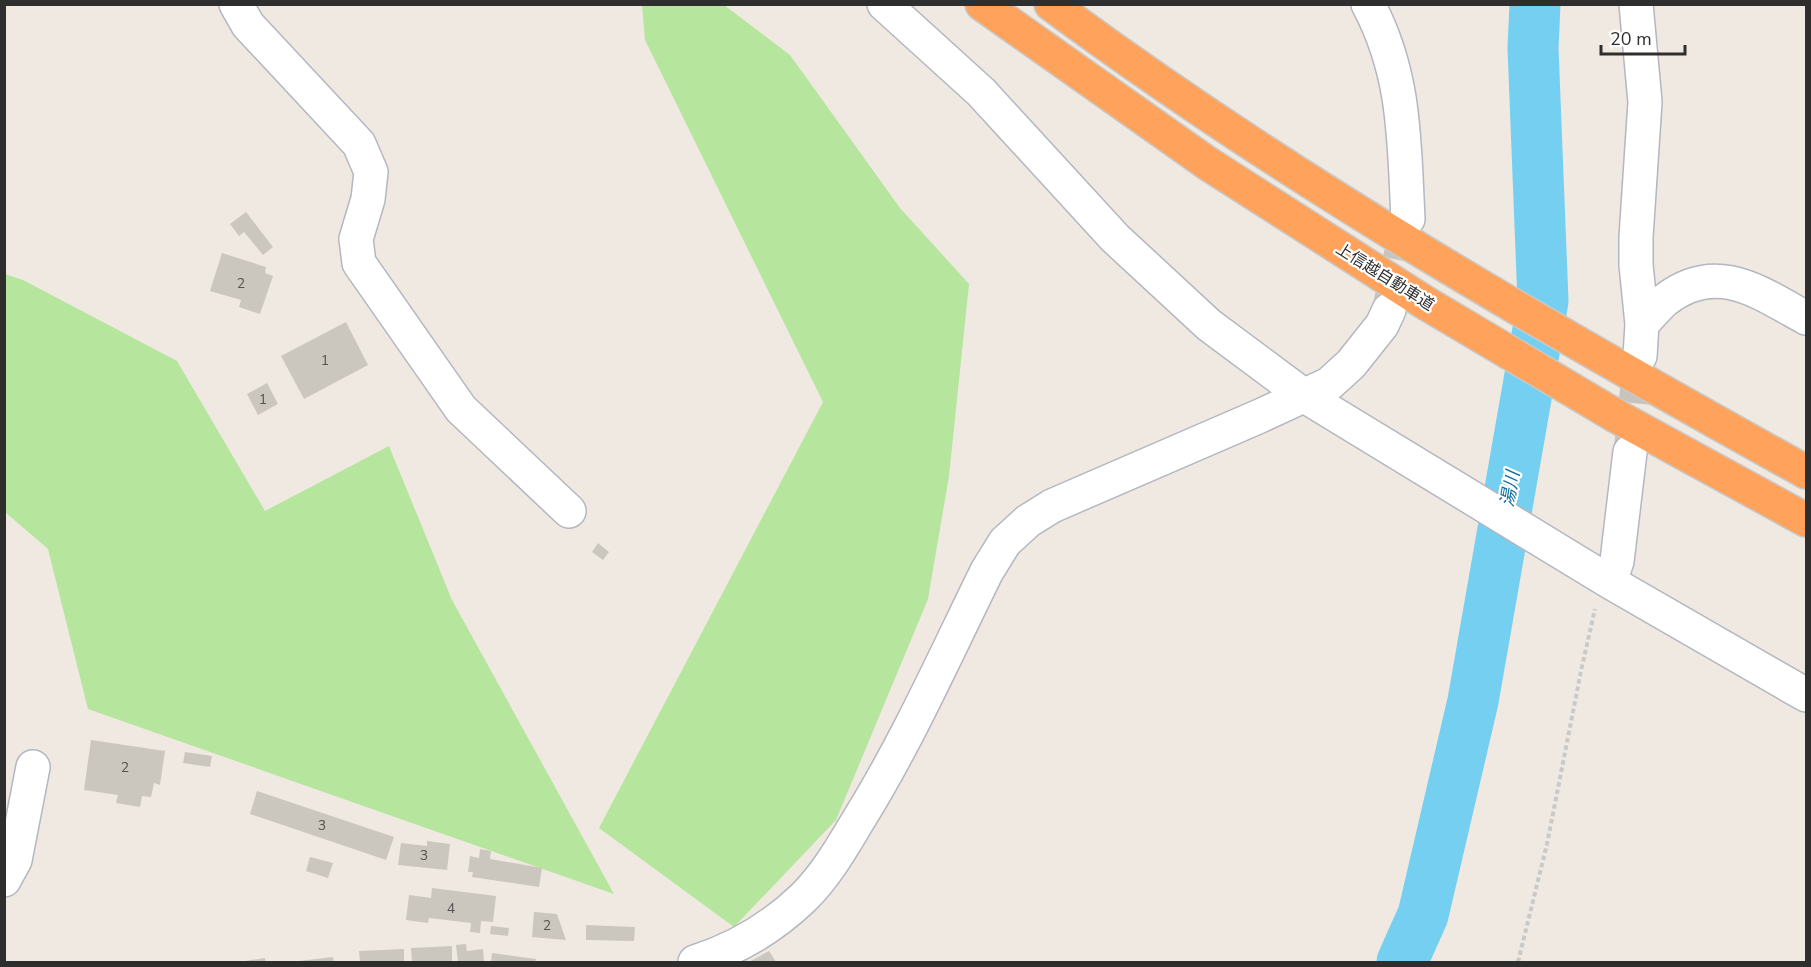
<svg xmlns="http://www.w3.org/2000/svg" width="1811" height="967" viewBox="0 0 1811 967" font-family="'Nunito Sans','Noto Sans JP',sans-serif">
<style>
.green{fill:#b6e59e}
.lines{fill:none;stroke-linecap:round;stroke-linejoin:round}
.river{stroke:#75cff0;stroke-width:51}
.building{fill:#cbc7bf}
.minor-tunnel{stroke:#c8c4bd;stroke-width:33;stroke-dasharray:33 16;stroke-linecap:butt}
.minor-casing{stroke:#b4b7c1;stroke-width:36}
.highway-casing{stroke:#c9c9c9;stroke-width:36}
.path{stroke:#c9c9c9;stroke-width:4;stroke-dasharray:4.5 3;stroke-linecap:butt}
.minor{stroke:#fff;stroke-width:33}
.highway{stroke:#ffa35c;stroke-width:33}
.labels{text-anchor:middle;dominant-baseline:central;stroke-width:4.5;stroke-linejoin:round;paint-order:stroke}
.number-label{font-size:14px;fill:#555452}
.street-label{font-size:16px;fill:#2e2e2e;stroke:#fff}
.water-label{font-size:18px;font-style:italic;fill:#0d6fa3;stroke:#fff}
</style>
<rect width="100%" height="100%" fill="#efe9e1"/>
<path class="green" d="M642,5H724L790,55L900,208L969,284L949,476L928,599L836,820L734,927L599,828L823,402L645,40Z
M5,274L23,280L177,361L265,511L389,446L452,600L614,894L88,709L48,549L5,512Z"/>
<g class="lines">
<path class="river" d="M1402,962L1423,915L1473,701L1543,301L1533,48L1535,4"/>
</g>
<path class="building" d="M246,212L273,247L263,255L244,232L239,236L230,224Z
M222,253L266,267L265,273L273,276L260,314L239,307L241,300L210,291Z
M346,322L368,365L304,399L281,356Z
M267,383L278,404L258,415L247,394Z
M598,543L609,552L603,560L592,552Z
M91,740L165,751L160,785L154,783L151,797L142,796L140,807L116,803L118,795L84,790Z
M185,752L212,756L210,767L183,763Z
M257,791L394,837L386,860L250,814Z
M427,841L450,844L447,870L398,865L401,843L427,846Z
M480,849L491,851L490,859L542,868L539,887L472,877L473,872H468L470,856L479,858Z
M310,857L333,863L328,878L306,871Z
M432,888L496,896L493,922L481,921L480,933L470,932L471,923L429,918L428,923L406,920L409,895L431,898Z
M534,912L557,914L566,940L532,937Z
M586,925L635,927L634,941L586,940Z
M491,926L509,928L508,936L490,934Z
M466,944L467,951L483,949L484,961L458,962L456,945Z
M452,946V962H412L411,948Z
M404,949V962H360L359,951Z
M769,951L776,962H749Z
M492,953L536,959L535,962H491Z
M333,957L334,962H299V961Z
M265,958L266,962H245V961Z"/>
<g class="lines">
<path class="minor-tunnel" d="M1389,308L1408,219
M1630,452L1640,356"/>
<g class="minor-casing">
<path id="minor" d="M236,4L248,25L359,144L371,172L368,199L356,239L359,263L461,409L569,511
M884,4L981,92L1115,238L1209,325L1303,395L1610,582L1806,695
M1368,4C1406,75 1404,142 1408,219
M1636,4L1645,102L1636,237V265L1642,324L1640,356
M1642,324C1650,316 1657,307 1665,300C1716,260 1759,292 1806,318
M1610,582L1617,561L1630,452
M4,880L15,860L33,767
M695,962C736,949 773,927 804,897C827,874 842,847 859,819C908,740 946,654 987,571L1005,542L1028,521L1052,506L1260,416L1329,384L1351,364L1382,325L1389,310"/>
</g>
<g class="highway-casing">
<path id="highway" d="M982,4L1207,163L1424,302L1616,416L1806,520
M1051,4C1290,181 1548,329 1806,472"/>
</g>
<path class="path" d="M1518,962L1547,844L1581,671L1595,609"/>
<use href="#minor" class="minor"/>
<use href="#highway" class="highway"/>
</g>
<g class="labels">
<g class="number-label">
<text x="241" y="283">2</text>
<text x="325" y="360">1</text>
<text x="263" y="399">1</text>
<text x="125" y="767">2</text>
<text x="322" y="825">3</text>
<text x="424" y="855">3</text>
<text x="451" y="908">4</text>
<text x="547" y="925">2</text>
</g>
<g class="street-label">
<text transform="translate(1385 277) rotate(32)">上信越自動車道</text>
</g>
<g class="water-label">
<text transform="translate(1510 489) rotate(-80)">湯川</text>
</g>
</g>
<rect width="1811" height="967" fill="none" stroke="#2e2e2e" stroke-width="12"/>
<path d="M1601 45v9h84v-9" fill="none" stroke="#2e2e2e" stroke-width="3"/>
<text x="1610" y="45" font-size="18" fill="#2e2e2e" stroke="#ffffff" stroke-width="4.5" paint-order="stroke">20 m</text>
</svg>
